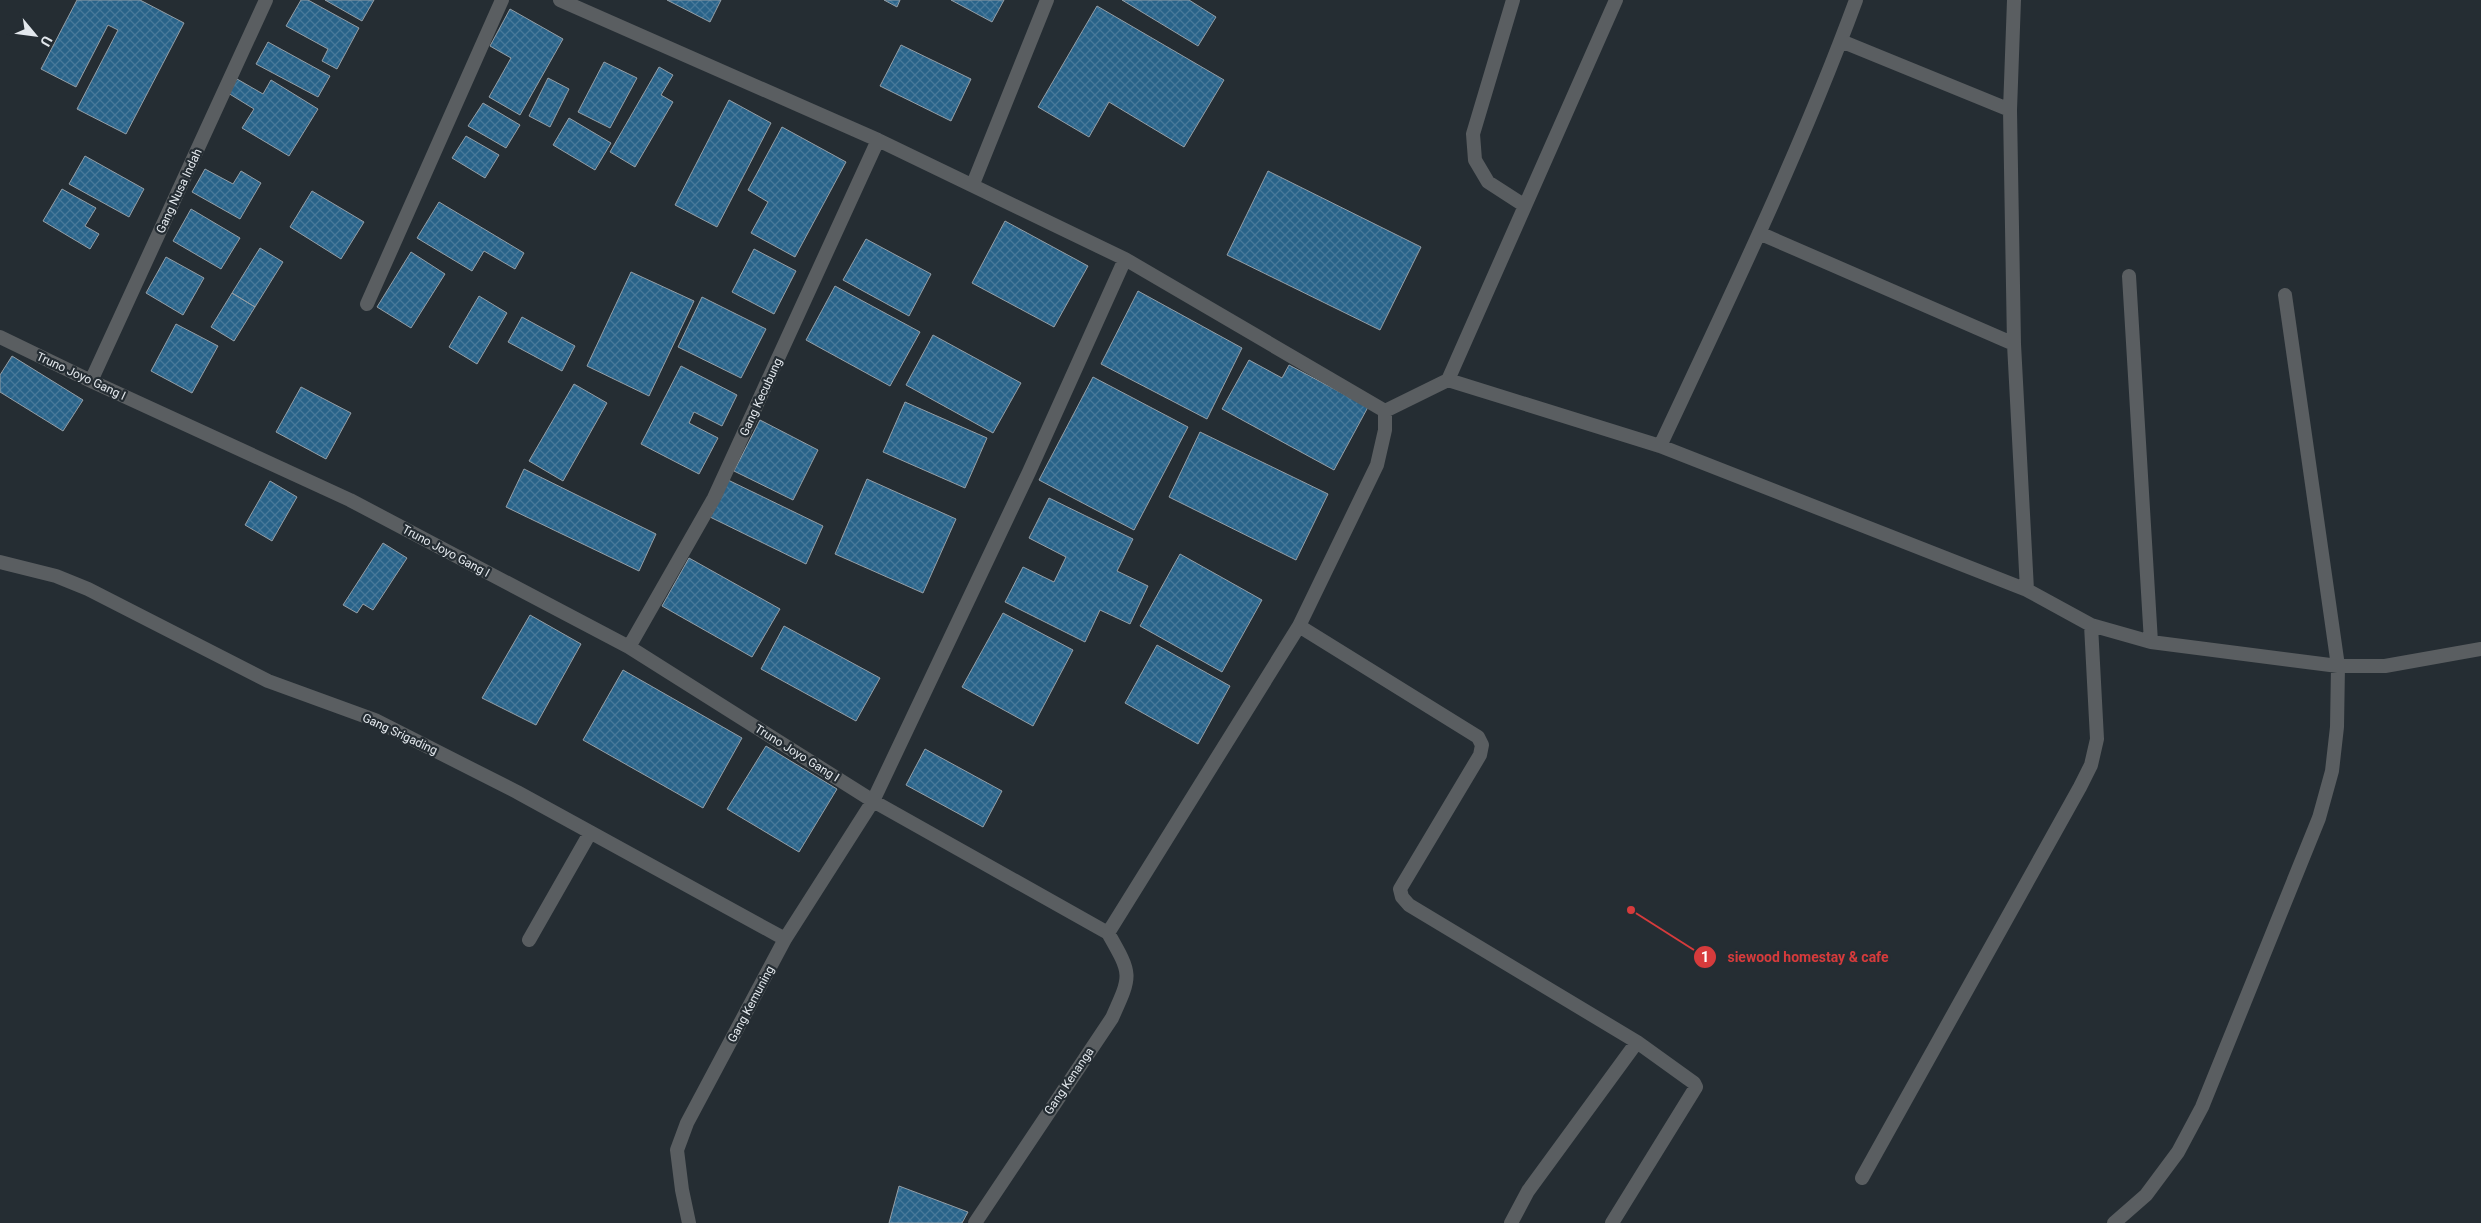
<svg xmlns="http://www.w3.org/2000/svg" width="2481" height="1223" viewBox="0 0 2481 1223" font-family="Roboto,sans-serif">
<style>
.building{fill:url(#building-cross-hatch);stroke:#949ea6}
.lines{fill:none;stroke-linecap:round;stroke-linejoin:round}
.minor{stroke:#5a5e61;stroke-width:14}
.labels{text-anchor:middle;dominant-baseline:central;stroke-width:4.5;stroke-linejoin:round;paint-order:stroke}
.street-label{font-size:12px;fill:#e3e8ed;stroke:#252d33}
.leader{fill:none;stroke:#d73b3c;stroke-width:2}
.callout-dot{fill:#d73b3c;stroke:#252d33;stroke-width:2}
.mark-label{font-size:15px;text-anchor:middle;font-weight:bold;fill:#fff}
.callout-label{font-size:14px;text-anchor:middle;font-weight:bold;fill:#d73b3c;stroke:#252d33;stroke-width:4.5;stroke-linejoin:round;paint-order:stroke}
</style>
<defs>
<pattern id="building-cross-hatch" width="8" height="8" patternUnits="userSpaceOnUse" patternTransform="scale(1.25)"><rect width="8" height="8" fill="#296389"/><path d="M0 0l8 8M0 8l8-8" fill="none" stroke="#48799a"/></pattern>
</defs>
<rect width="100%" height="100%" fill="#252d33"/>
<path class="building" d="M77,0H140L184,23L126,134L77,109L118,30L108,25L76,87L41,69Z
M301,0H308L359,28L337,69L322,61L328,49L286,26Z
M325,0H374L362,21Z
M667,0H721L710,22Z
M884,0H900L897,7Z
M951,0H1004L992,22Z
M1122,0H1189L1216,17L1198,46Z
M1097,6L1224,80L1184,147L1109,102L1089,137L1038,107Z
M510,9L563,39L520,115L489,97L511,58L490,46Z
M268,42L330,76L318,97L256,64Z
M901,45L971,79L951,121L880,86Z
M604,62L637,78L610,128L578,112Z
M659,67L673,75L661,95L673,102L635,167L610,152Z
M548,78L569,89L550,127L529,116Z
M237,79L263,94L271,80L318,109L289,156L242,128L254,109L228,93Z
M729,100L771,123L717,227L675,205Z
M483,103L520,125L506,148L468,126Z
M569,118L611,143L595,170L553,145Z
M782,127L846,162L795,257L751,233L768,202L748,190Z
M466,136L499,155L485,178L452,158Z
M85,156L144,189L129,217L69,184Z
M205,169L233,184L241,171L261,183L240,219L192,192Z
M1268,171L1421,247L1380,330L1227,255Z
M62,189L96,208L85,226L99,234L90,249L43,221Z
M312,191L364,222L341,259L290,227Z
M439,202L524,253L515,269L484,251L472,271L417,238Z
M191,209L240,238L221,269L173,241Z
M1005,221L1088,266L1054,327L972,283Z
M866,239L931,274L909,316L843,280Z
M260,248L283,262L255,307L232,293Z
M754,249L796,271L774,314L732,292Z
M411,252L445,274L411,328L377,307Z
M166,257L204,278L183,315L146,293Z
M631,272L694,301L649,396L587,366Z
M835,286L920,332L890,386L806,340Z
M1138,291L1242,348L1207,419L1101,364Z
M232,293L255,307L234,341L211,327Z
M479,296L507,313L477,364L449,347Z
M702,297L766,329L741,378L678,347Z
M522,317L575,346L562,371L508,342Z
M176,324L218,346L192,393L151,371Z
M933,335L1021,383L993,433L906,385Z
M12,356L83,400L63,431L0,392V375Z
M1249,360L1282,378L1289,365L1368,407L1334,470L1222,409Z
M681,366L737,395L722,426L694,412L689,423L718,438L699,474L641,444Z
M1093,377L1188,427L1134,530L1039,480Z
M574,384L607,403L563,481L529,461Z
M301,387L351,413L326,459L276,432Z
M905,402L987,438L965,488L883,452Z
M760,420L818,450L793,500L734,471Z
M1200,432L1328,494L1296,560L1169,497Z
M524,469L656,534L639,571L506,507Z
M867,479L956,519L923,593L835,554Z
M728,480L823,526L806,564L710,517Z
M270,481L297,497L272,541L245,525Z
M1049,498L1133,539L1117,571L1148,586L1130,624L1100,610L1085,642L1005,602L1023,567L1054,582L1066,557L1029,538Z
M383,543L407,558L373,610L363,604L357,613L343,605Z
M1180,554L1262,600L1222,672L1140,626Z
M689,558L780,609L752,657L662,606Z
M1003,613L1073,650L1033,726L962,687Z
M530,615L581,644L536,725L482,698Z
M784,626L880,678L856,721L761,669Z
M1157,645L1230,686L1198,744L1125,703Z
M623,670L742,738L703,808L583,740Z
M766,746L837,789L799,852L727,809Z
M925,749L1002,791L983,827L906,785Z
M899,1186L968,1212L962,1223H889Z"/>
<g class="lines">
<path class="minor" d="M560,0L878,140L1125,259
M1513,0L1473,134L1475,160L1488,182L1525,206
M1841,41L2010,110
M973,184L1047,0
M1759,233L2014,344
M2129,276L2151,642
M367,304L502,0
M0,337L91,381L350,500L629,647L873,801L1108,933L1299,626L1377,465L1385,430V411L1125,259L1029,472L873,801L785,939L687,1123L677,1150L682,1190L689,1223
M1448,380L1616,0
M91,381L266,0
M1385,411L1448,380L1660,446L2027,590L2014,344L2010,110L2014,0
M1660,446C1729,299 1800,152 1856,0
M0,562L56,576L88,589L268,681L375,720L517,792L785,939
M2027,590L2091,625L2151,642L2338,666H2385L2481,649
M1299,626L1478,737L1482,745L1480,755L1400,889L1402,897L1409,905L1637,1042L1694,1083L1696,1087L1612,1223
M629,647L714,498L878,140
M529,940L590,833
M1862,1178L2080,787L2091,765L2097,739L2091,625
M975,1223L1112,1018C1132,974 1132,975 1108,933
M1511,1223L1528,1191L1637,1042
M2114,1223L2146,1195L2178,1152L2202,1107L2319,818L2332,771L2337,727L2338,666L2285,295"/>
</g>
<g class="labels">
<g class="street-label">
<text transform="translate(179 191) rotate(-65)">Gang Nusa Indah</text>
<text transform="translate(81 376) rotate(25)">Truno Joyo Gang I</text>
<text transform="translate(761 397) rotate(-65)">Gang Kecubung</text>
<text transform="translate(446 551) rotate(28)">Truno Joyo Gang I</text>
<text transform="translate(400 734) rotate(25)">Gang Srigading</text>
<text transform="translate(797 753) rotate(32)">Truno Joyo Gang I</text>
<text transform="translate(751 1004) rotate(-62)">Gang Kemuning</text>
<text transform="translate(1069 1081) rotate(-56)">Gang Kenanga</text>
</g>
</g>
<path class="leader" d="M1631 910L1705 957"/>
<g class="callout-dot">
<circle cx="1631" cy="910" r="5"/>
<circle cx="1705" cy="957" r="12"/>
</g>
<g class="mark-label">
<text x="1705" y="962">1</text>
</g>
<g class="callout-label">
<text x="1808" y="962">siewood homestay &amp; cafe</text>
</g>
<g transform="translate(35 35) rotate(119)" stroke="#252d33" stroke-width="4" paint-order="stroke">
<path d="M0-4L9 19L0 12L-9 19Z" fill="#e3e8ed"/>
<text y="-8" font-size="14" font-weight="bold" text-anchor="middle" fill="#e3e8ed">U</text>
</g>
</svg>
